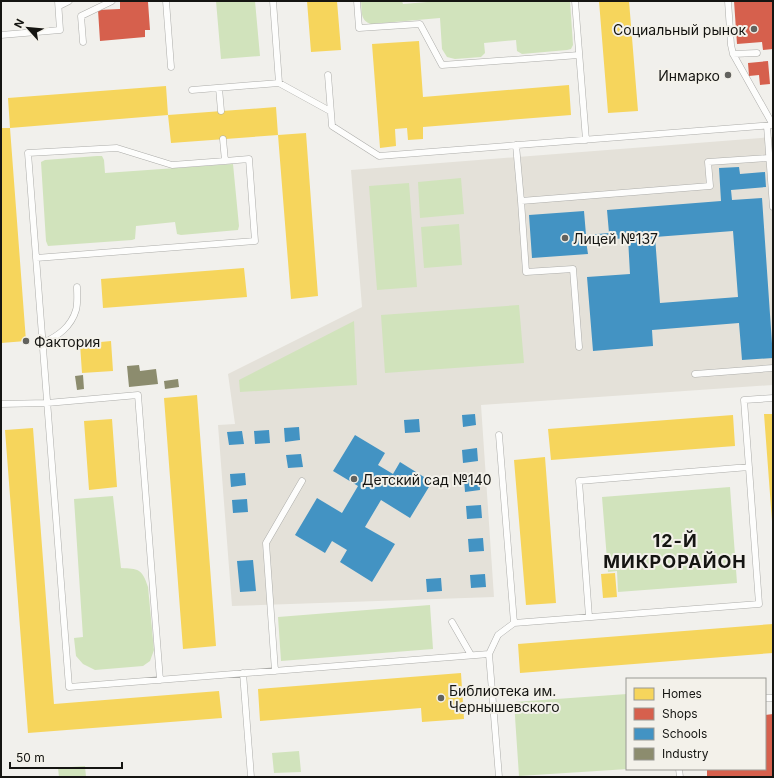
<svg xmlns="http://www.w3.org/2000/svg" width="774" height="778" viewBox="0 0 774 778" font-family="Inter,sans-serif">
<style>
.built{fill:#e4e1d9}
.green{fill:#d1e3bc}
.homes{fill:#f6d55c}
.shops{fill:#d6604d}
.schools{fill:#4393c3;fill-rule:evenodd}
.industry{fill:#8c8c6e}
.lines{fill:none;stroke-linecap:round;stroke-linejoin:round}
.lane-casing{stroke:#acaca9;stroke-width:7}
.lane{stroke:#fdfdfc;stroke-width:6}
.poi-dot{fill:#62625e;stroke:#f3f1ea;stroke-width:1.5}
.labels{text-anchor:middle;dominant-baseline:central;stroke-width:4;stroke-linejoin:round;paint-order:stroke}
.poi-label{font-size:14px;fill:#151512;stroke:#f3f1ea;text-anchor:start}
.district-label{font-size:18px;font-weight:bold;letter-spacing:1px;fill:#151512;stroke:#f3f1ea}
</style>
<rect width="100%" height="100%" fill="#f1f0ec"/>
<path class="built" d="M773,137V385L481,405L494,597L232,606L218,425L235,424L228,374L362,307L351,170Z"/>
<path class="green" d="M216,1H255L260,56L221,59Z
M361,1H402L403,4L439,1H570L573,45L571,49L567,50L522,54L517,51L516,40L484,43L485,53L481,57L455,59L447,57L442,49L440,18L371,24C360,21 362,11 361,1Z
M97,156H102L104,160L105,173L233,164L239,226L238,230L181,235L177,234L175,222L136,226L135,239L132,240L48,246L46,241L41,162L45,160Z
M461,178L464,214L420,218L418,182Z
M409,183L417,287L377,290L369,186Z
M459,224L462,265L424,268L421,227Z
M519,305L524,363L385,373L381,315Z
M354,321L357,385L240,392L239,380Z
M730,487L737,583L618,592L617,571L608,572L602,497Z
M113,496L121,568C138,569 142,568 148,587L154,650L150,661L143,666L95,670L83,664L76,656L74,638L83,637L74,499Z
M430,605L433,649L281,661L278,617Z
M627,694V769H628L519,776L514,702Z
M299,751L301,772L274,773L272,753Z
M85,766L86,777H59L58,768Z"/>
<path class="homes" d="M307,1H337L341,50L311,52Z
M599,1H629L638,111L608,113Z
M419,41L423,97L569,85L571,115L423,127V139L408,140L407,128L395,129L396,146L380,148L372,44Z
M166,86L168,115L10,128L26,341L1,343V128H10L8,98Z
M276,107L278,135L306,133L318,296L291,299L278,135L171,143L168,115Z
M244,268L247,297L103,308L101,279Z
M111,341L113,371L82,373L80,344Z
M197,395L216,646L183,649L164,398Z
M764,414H773V521H772Z
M733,415L735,446L551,460L548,429Z
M112,419L117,487L89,490L84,421Z
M33,428L54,704L219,691L222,718L28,733L5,430Z
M545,457L556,603L526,605L514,460Z
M615,573L617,597L603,598L601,574Z
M773,624V653L520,673L518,644Z
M461,673L464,719L422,722L421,708L260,721L258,689Z"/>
<path class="shops" d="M120,1L148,2L150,30H145V37L100,41L98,10L120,9Z
M734,1H773V49L763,50L762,42L737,44Z
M768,61L770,84L760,85L759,75L749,76L748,63Z
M729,71L732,76L727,79L724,74Z
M773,714V777H707V769H765V715Z"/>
<path class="schools" d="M739,167L740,174L765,172L766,187L731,190L732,200L762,198L773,358L742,360L739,323L652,330L653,346L593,351L587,277L630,274L628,238L586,241L588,254L532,258L529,215L584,211L586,235L609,233L607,210L721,201L719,168ZM733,231L738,297L660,303L655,237Z
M475,414L476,425L463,427L462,415Z
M419,419L420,432L405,433L404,420Z
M299,427L300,440L285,442L284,428Z
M269,430L270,443L255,444L254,431Z
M242,431L244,444L229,445L227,432Z
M355,435L385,453L378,465L393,474L400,462L432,482L410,518L381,500L365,527L395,544L372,582L340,562L347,550L332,541L325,553L295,535L317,498L342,513L358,486L333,471Z
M477,448L478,461L463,463L462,450Z
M301,454L303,467L288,468L286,455Z
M245,473L246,485L231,487L230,474Z
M479,477L480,490L465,492L464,479Z
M247,499L248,512L233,513L232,500Z
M481,505L482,518L467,519L466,506Z
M483,538L484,551L469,552L468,539Z
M253,560L256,591L240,592L237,561Z
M485,574L486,587L471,588L470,575Z
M441,578L442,591L427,592L426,579Z"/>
<path class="industry" d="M139,365L140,371L156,369L158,384L129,387L127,366Z
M83,375L84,389L77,390L75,376Z
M178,379L179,387L165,389L164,381Z"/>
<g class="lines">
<g class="lane-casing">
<path id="lane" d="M166,1L171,67
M273,1L279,83
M357,1L359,28L420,24L442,65L579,55
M575,1L586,140
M728,1L731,45L733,54L773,125
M59,6L69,1
M1,35L60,30L58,1
M83,42L81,16L112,1
M733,54L757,53
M328,75L332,126L379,156L773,125
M219,88L221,111
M192,90L279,83L330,111
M767,126L773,207
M223,139L225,161L172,165L117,148L28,153L69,687L489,654
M516,145L521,201L710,186L708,162L769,158
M521,201L526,272L573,269L579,347
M36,258L255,241L249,159L225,161
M43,343C58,336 71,327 76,310C78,303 77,294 77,287
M695,374L773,368
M1,404L47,403L138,395L160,680
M499,435L514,623
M589,617L579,481L749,467
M452,622L471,655
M275,671L266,543L302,481
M243,673L251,777
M765,698H773
M679,769L680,777
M499,777L489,654L498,635L514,623L759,604L744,400L773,398"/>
</g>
<use href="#lane" class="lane"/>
</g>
<g class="poi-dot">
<circle cx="754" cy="29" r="4"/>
<circle cx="728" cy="75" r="4"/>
<circle cx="565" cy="238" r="4"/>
<circle cx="26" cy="341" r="4"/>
<circle cx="354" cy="479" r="4"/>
<circle cx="441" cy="698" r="4"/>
</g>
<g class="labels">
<g class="poi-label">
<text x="746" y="29" text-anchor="end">Социальный рынок</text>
<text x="720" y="75" text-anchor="end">Инмарко</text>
<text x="573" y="238">Лицей №137</text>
<text x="34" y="341">Фактория</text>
<text x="362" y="479">Детский сад №140</text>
<text x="449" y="690">Библиотека им.<tspan x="449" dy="16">Чернышевского</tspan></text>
</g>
<g class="district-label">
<text x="675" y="540">12-Й<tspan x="675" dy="21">МИКРОРАЙОН</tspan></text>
</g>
</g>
<rect width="774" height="778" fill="none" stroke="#151512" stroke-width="4"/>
<rect x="626" y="678" width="140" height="92" fill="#f3f1ea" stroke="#9a9994"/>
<rect x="634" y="688" width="20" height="12" fill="#f6d55c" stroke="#9a9994"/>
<text x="662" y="698" font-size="12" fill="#151512">Homes</text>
<rect x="634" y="708" width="20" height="12" fill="#d6604d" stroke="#9a9994"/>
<text x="662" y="718" font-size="12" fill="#151512">Shops</text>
<rect x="634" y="728" width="20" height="12" fill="#4393c3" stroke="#9a9994"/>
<text x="662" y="738" font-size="12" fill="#151512">Schools</text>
<rect x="634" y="748" width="20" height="12" fill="#8c8c6e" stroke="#9a9994"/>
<text x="662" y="758" font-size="12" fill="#151512">Industry</text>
<g transform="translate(28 28) rotate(297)" stroke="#f3f1ea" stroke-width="3" paint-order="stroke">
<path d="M0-3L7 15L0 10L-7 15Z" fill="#151512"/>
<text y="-6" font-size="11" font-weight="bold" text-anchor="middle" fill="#151512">N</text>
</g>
<path d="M10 762v6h112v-6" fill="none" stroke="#151512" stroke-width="2"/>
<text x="16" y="762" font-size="12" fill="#151512" stroke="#f3f1ea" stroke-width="3" paint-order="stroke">50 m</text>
</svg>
